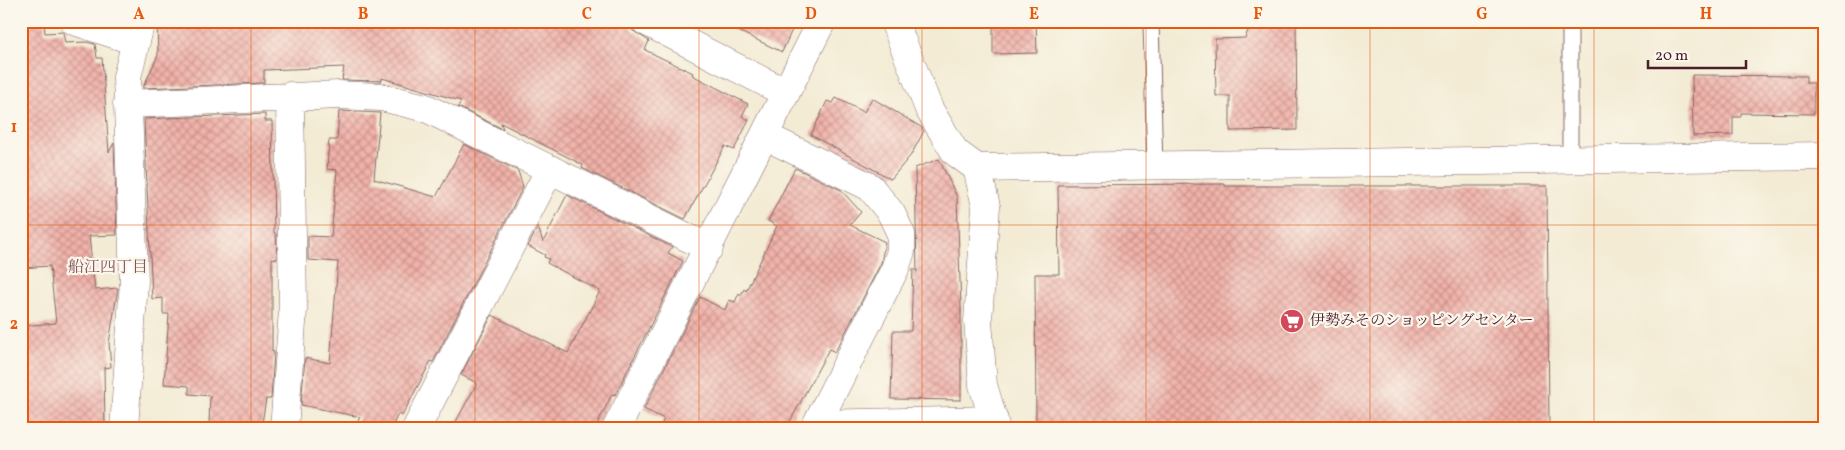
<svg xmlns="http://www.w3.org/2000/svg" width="1845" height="450" viewBox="0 0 1845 450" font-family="Vollkorn,'Noto Serif JP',serif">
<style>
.building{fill:url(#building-cross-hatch)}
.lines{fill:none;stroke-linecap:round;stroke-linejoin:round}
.lane-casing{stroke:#856666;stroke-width:17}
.street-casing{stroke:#856666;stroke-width:29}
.lane{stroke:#fff;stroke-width:15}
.street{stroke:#fff;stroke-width:28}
.grid{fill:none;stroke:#e8590c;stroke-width:1;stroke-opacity:0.55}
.labels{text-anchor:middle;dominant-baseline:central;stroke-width:4.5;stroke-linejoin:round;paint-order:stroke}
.poi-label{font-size:15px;fill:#4a1f2b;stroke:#fbf7ec;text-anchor:start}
.neighbourhood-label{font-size:16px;fill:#845257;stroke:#fbf7ec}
.neatline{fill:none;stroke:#e8590c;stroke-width:2}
.grid-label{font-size:16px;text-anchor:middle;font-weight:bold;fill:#e8590c}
</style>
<defs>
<pattern id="building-cross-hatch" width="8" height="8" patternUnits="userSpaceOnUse" patternTransform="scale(1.25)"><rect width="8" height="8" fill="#f1b2a9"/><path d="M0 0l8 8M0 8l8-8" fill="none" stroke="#c5908a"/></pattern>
</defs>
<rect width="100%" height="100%" fill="#fbf7ec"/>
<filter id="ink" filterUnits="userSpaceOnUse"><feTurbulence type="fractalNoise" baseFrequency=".02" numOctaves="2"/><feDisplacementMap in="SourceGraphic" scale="10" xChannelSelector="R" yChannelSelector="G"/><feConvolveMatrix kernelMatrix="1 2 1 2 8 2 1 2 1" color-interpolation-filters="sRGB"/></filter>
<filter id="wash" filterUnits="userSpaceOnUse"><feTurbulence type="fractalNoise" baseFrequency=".0096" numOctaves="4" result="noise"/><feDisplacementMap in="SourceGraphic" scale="20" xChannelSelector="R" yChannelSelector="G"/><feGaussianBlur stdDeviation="1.12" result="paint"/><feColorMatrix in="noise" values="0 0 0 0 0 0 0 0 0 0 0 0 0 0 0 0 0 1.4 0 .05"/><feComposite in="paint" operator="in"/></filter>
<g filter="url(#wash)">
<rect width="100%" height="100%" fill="#f3ebd4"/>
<g id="blocks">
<path class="building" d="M21,21H44L45,33L63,32L65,43L86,42L95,44L97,58H102L109,152L114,143L117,235L89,236L95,290L118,288L109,343L111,367L104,368L105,429H21V326L56,323L50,266L21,268Z
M162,21H629L632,30L649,41L645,50L693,73L692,75L748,104L742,116L749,120L734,150L725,146L685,219L582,168L583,165L501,123L503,129L458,107L461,101L382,78V81L342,80L344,67L264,70V83L143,88L158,55L157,23Z
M717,21H796L782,52Z
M993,21H1036L1037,53L993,54Z
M1252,21H1296L1297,130L1230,131V96H1216L1215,39L1245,38Z
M1692,75L1806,76V83H1814V114L1741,113V117H1733V135L1693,136Z
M836,98L864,112L872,98L921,127L924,131L911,155L891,179L811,135L827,101L833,103Z
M339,111L380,113L374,179L436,197L464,144L518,171L523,187L433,362L431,361L402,416L398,414L391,429H354L360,417L301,405L305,358L330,363L338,262L308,260V236L331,237L337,170L327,169L329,140H337Z
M265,114V121H272L274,233L276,234L277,259L272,258V351L274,352L271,399H266L261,429L209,425L210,396L189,394V386L164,384L169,314H163V298L152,299L144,119Z
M939,159L957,197L961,308V400L891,399L893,331H911L913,268L917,272L915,168Z
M795,168L841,190L861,212L850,225L885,242L881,263L843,337L835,352L829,349L786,429H659L664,419L644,409L700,297L725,310L729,300L735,302L739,293L741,295L744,289L746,291L777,226L768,221Z
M1225,184V186H1547L1549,429H1041V424H1036L1035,274H1059L1058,185Z
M567,195L672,247L668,253L683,261L615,395L612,394L595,429H452L477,383L461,375L492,315L568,353L600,291L547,263L549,259L544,257L545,255L528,246L538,227L543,242Z"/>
</g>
</g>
<g filter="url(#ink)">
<use href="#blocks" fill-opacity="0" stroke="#856666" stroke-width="1"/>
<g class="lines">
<g class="lane-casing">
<path id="lane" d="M1151,21L1155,167
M1570,21V160"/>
</g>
<g class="street-casing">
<path id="street" d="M74,21L135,41
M645,21L786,93
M894,21L929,109L955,152L977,168L986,206L978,321L983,385L996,429
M127,104L339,95L381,97L426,108L709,248
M765,136L870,187L891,213L901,234V251L895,269L814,429
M977,168L1824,156
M817,424L994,420
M124,429L134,281L127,77L141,21
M284,429L293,310L290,96
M416,429L550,169
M616,429L822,21"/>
</g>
<use href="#lane" class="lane"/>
<use href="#street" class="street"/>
</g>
</g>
<path class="grid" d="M251,21V429M475,21V429M699,21V429M922,21V429M1146,21V429M1370,21V429M1594,21V429M21,225H1824"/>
<defs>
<g id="supermarket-disc" transform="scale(1.25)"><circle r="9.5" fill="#d1495b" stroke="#fbf7ec"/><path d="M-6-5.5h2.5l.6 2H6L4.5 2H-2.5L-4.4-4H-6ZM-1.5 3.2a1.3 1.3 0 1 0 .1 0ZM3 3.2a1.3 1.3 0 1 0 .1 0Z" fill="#fff"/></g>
</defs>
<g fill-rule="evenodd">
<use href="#supermarket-disc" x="1292" y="321"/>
</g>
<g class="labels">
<g class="poi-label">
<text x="1310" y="321">伊勢みそのショッピングセンター</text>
</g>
<g class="neighbourhood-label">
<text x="108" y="268">船江四丁目</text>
</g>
</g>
<rect width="1845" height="450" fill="none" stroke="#fbf7ec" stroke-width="55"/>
<path d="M1648 60v8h98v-8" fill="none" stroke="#4a1f2b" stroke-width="2.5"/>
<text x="1655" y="60" font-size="15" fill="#4a1f2b" stroke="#fbf7ec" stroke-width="4" paint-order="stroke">20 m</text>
<rect x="28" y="28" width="1790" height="394" class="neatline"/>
<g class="grid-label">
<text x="139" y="19">A</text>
<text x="363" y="19">B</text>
<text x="587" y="19">C</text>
<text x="811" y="19">D</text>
<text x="1034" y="19">E</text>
<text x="1258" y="19">F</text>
<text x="1482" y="19">G</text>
<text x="1706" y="19">H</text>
<text x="14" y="132">1</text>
<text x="14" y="329">2</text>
</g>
</svg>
